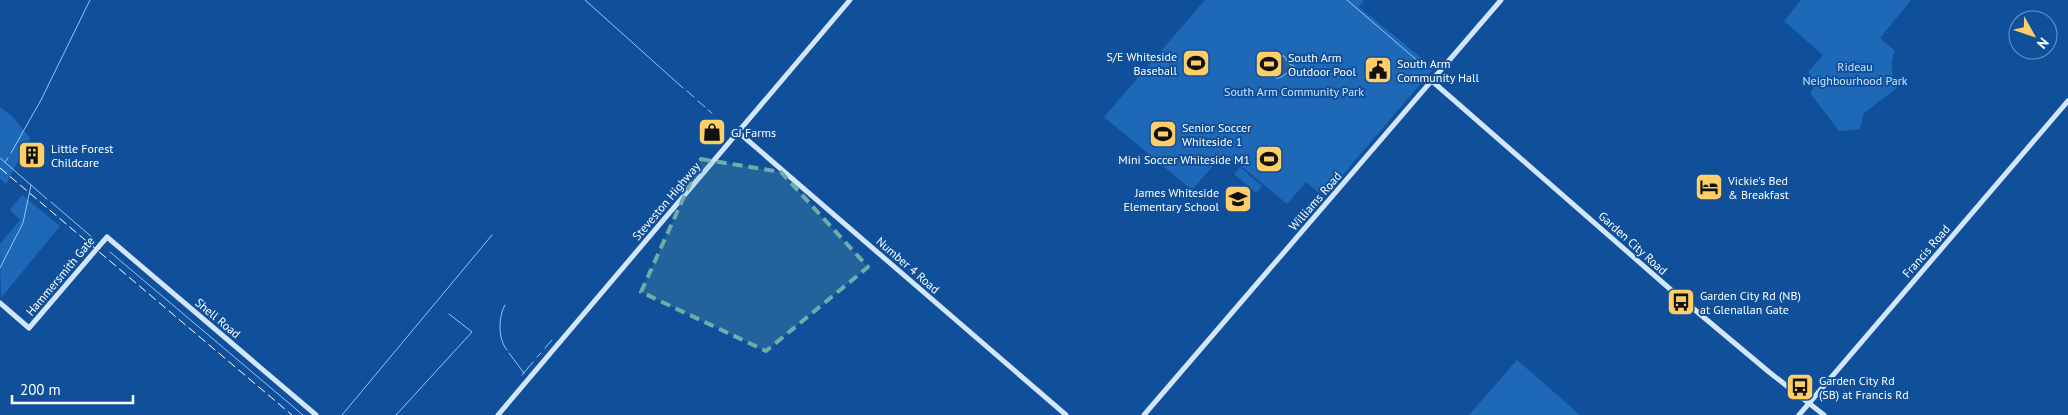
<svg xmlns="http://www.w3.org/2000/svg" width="2068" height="415" viewBox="0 0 2068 415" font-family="'PT Sans',sans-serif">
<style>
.green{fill:#1e68b8}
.water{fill:#2e5d93;stroke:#94c5f8}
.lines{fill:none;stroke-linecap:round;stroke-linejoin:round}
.stream{stroke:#94c5f8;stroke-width:1}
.secondary{stroke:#d2e6fe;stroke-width:5}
.rail{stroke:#fff;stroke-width:1;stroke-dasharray:9 4;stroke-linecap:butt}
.marked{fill:#6fada8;fill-opacity:0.2;stroke:#6fada8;stroke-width:4;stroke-dasharray:10 6;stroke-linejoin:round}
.labels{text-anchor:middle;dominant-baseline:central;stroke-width:4;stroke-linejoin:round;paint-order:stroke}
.poi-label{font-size:12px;fill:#fff;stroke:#10509a;text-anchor:start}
.park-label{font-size:12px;fill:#cbe4fe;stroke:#10509a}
.street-label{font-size:12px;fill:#fff;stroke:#10509a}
</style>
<rect width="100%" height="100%" fill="#10509a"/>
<path class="green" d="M1205,0H1364L1359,7L1434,68L1324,197L1306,182L1287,204L1240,165L1224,157L1218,160L1192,190L1104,117Z
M1801,0H1911L1880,38L1895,51C1889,64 1892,75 1897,88L1864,113L1860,129L1839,131L1810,93L1814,87V80L1808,72L1823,55L1784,21Z
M0,107L12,116L30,138L6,184L0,179Z
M1240,167L1262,186L1256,193L1234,174Z
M22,195L60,226L1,298L0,244L20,220L10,210Z
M1517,360L1580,415H1469Z"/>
<path class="water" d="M1280,56H1284L1288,63L1295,67L1292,73L1288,72C1282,76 1279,81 1272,76L1270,70L1273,65L1278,63Z"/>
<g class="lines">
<path class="stream" d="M585,0L683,88
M1347,0L1419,62
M687,91L694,97
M698,101L705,107
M708,110L712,113
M11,153L41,100L90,0
M0,158L47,199
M5,162L8,158
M51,202L93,238
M110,252L303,415
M0,268L23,223L31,185
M505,305C498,317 498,340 507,350
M545,348L552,340
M509,353L524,373
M537,357L541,353
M522,375L533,362
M342,415L492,235
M396,415L472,332L449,314"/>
<path class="secondary" d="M1432,81L1670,289L1769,372L1824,415
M737,131L1066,415
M0,303L29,328L107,237L316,415
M498,415L850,0
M1144,415L1501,0
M1799,415L2068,101"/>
<path class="rail" d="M0,168L292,415"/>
</g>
<path class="marked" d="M701,159L781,172L868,267L766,351L641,292Z"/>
<defs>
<g id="stadium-square" transform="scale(1.4375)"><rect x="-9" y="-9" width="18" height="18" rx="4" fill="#ffce66" stroke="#10509a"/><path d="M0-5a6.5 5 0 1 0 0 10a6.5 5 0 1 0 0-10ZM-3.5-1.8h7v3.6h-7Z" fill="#111"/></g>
<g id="civic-square" transform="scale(1.4375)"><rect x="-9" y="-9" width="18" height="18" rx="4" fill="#ffce66" stroke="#10509a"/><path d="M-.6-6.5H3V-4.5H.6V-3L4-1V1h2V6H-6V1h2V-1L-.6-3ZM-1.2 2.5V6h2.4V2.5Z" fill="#111"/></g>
<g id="shop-square" transform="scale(1.4375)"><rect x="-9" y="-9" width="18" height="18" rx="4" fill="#ffce66" stroke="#10509a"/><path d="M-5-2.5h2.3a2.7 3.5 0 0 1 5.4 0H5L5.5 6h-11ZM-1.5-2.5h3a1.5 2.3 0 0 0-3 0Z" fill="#111"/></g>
<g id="building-square" transform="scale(1.4375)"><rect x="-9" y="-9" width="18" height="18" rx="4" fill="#ffce66" stroke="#10509a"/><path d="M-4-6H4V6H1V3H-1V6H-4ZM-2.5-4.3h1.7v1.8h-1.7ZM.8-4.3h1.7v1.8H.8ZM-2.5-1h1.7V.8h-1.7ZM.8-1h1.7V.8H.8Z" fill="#111"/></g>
<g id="hotel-square" transform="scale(1.4375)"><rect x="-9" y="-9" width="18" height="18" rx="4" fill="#ffce66" stroke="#10509a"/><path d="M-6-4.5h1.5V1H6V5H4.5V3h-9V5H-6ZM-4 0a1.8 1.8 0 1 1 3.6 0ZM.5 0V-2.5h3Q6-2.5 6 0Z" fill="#111"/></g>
<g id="school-square" transform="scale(1.4375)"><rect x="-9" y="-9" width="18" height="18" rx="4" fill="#ffce66" stroke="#10509a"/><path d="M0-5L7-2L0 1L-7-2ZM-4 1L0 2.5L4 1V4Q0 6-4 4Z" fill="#111"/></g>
<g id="bus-square" transform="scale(1.4375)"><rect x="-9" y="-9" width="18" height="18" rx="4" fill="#ffce66" stroke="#10509a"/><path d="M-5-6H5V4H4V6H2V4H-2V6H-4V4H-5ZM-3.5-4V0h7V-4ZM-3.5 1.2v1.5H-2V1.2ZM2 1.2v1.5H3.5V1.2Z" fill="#111"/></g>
</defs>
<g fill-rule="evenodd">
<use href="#stadium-square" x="1196" y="63"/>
<use href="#stadium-square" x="1269" y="64"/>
<use href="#civic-square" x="1378" y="70"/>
<use href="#shop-square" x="712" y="132"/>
<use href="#stadium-square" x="1163" y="134"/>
<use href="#building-square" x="32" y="155"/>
<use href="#stadium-square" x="1269" y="159"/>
<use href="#hotel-square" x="1709" y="187"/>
<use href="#school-square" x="1238" y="199"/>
<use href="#bus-square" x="1681" y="302"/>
<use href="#bus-square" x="1800" y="387"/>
</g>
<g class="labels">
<g class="poi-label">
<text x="1177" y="56" text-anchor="end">S/E Whiteside<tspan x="1177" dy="14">Baseball</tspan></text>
<text x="1288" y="57">South Arm<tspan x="1288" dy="14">Outdoor Pool</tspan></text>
<text x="1397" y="63">South Arm<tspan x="1397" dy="14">Community Hall</tspan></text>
<text x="1182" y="127">Senior Soccer<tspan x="1182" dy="14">Whiteside 1</tspan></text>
<text x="731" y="132">GJ Farms</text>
<text x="51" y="148">Little Forest<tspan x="51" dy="14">Childcare</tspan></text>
<text x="1250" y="159" text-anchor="end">Mini Soccer Whiteside M1</text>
<text x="1728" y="180">Vickie's Bed<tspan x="1728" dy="14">&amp; Breakfast</tspan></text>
<text x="1219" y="192" text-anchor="end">James Whiteside<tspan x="1219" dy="14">Elementary School</tspan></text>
<text x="1700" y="295">Garden City Rd (NB)<tspan x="1700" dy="14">at Glenallan Gate</tspan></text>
<text x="1819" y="380">Garden City Rd<tspan x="1819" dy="14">(SB) at Francis Rd</tspan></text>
</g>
<g class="park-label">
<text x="1855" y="66">Rideau<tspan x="1855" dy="14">Neighbourhood Park</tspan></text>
<text x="1294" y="91">South Arm Community Park</text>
</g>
<g class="street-label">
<text transform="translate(666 201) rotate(-50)">Steveston Highway</text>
<text transform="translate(1315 201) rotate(-49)">Williams Road</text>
<text transform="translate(1633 243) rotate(42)">Garden City Road</text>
<text transform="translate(1926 251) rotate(-49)">Francis Road</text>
<text transform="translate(908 265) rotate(41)">Number 4 Road</text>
<text transform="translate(60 276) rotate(-50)">Hammersmith Gate</text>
<text transform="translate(218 318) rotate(40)">Shell Road</text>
</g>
</g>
<g transform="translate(2033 35) rotate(130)"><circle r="24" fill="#10509a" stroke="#7096c2"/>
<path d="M0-4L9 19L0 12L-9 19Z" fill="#ffce66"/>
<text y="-8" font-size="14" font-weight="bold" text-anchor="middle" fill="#ffffff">N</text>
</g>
<path d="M12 395v8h121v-8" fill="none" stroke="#ffffff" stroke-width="2.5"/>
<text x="20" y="395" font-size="15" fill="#ffffff" stroke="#10509a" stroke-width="4" paint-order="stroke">200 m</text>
</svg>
